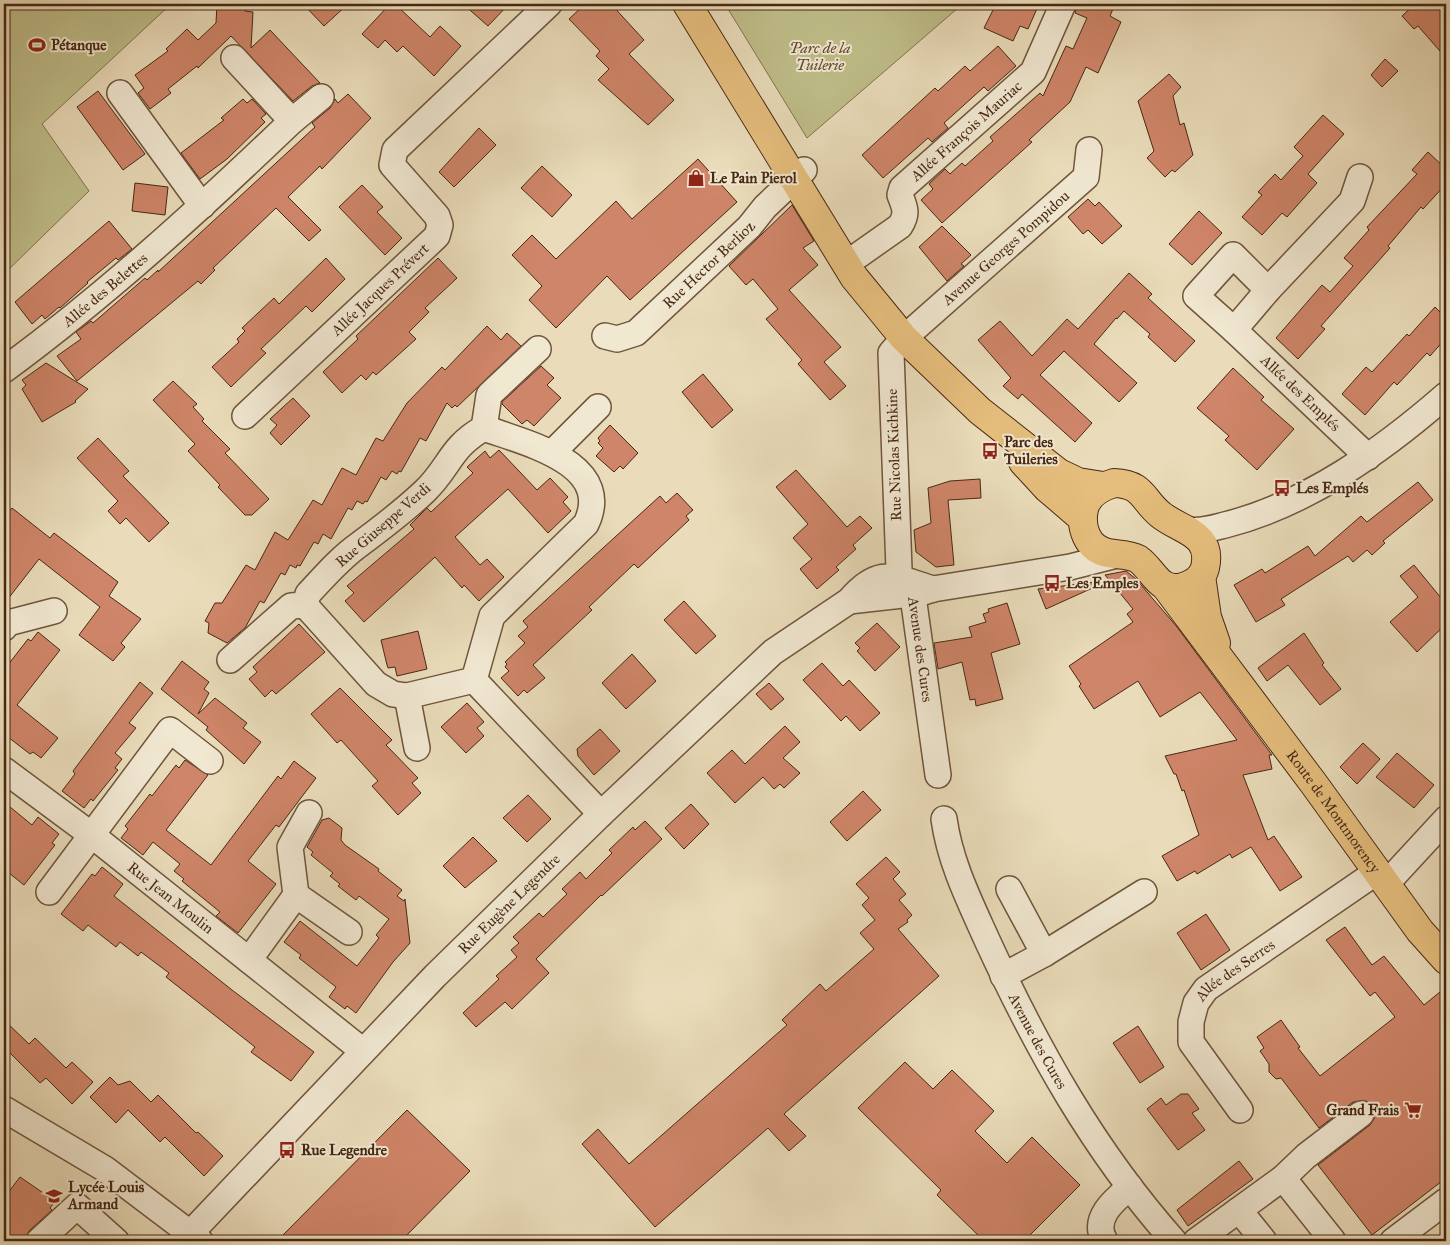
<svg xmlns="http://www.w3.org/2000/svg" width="1450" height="1245" viewBox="0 0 1450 1245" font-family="'IM FELL Great Primer',serif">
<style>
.green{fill:#bfbe8a;stroke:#83734e}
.building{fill:#cf8569;stroke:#472813}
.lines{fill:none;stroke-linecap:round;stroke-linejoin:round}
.minor-casing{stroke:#70553d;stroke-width:28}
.major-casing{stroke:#472813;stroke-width:30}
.minor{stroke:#f1e8d2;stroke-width:25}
.major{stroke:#e5be7d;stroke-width:28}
.labels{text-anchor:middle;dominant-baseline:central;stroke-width:4;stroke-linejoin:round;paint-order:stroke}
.poi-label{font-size:15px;font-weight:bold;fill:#472813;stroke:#f1e8d2;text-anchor:start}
.park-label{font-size:15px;font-style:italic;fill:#5f462b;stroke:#f1e8d2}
.street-label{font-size:15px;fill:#472813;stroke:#f1e8d2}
</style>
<rect width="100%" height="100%" fill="#eadcba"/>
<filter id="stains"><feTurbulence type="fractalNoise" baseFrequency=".004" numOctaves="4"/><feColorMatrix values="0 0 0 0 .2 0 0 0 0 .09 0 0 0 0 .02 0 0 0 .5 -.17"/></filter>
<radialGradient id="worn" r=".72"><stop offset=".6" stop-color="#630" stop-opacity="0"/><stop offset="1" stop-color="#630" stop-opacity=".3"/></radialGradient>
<path class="green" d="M4,4H171L42,124L89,191L4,274Z
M725,4H956L958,8L807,138Z"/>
<path class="building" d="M217,4H245V11L253,12L251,48L270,30L320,83L312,86L293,101L231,36L198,68L197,66L168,89L171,93L150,109L138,93L144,88L135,75L168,51L166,49L187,29L198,40L216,23Z
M303,4H348L324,26Z
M390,4H395L430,37L440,26L461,46L434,76L403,46L397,52L385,40L378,48L362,34Z
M463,4H509L488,26Z
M585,4H611L644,40L629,54L674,100L648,125L598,80L609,69L596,56L600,51L569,19Z
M996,4H1039L1028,29L1020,26L1013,41L984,28Z
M1077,4H1115L1110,16L1121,22L1098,73L1086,67L1070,102L1029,140L1032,142L942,223L921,200L933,189L929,184L945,169L950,174L962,163L965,166L993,141L990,137L1040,93L1043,96L1066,46L1073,49L1087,18L1075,13Z
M1415,4H1446V58L1418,26L1414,29L1402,16Z
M998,46L1016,66L988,91L984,87L944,123L948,128L932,142L928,138L883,178L862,155L935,88L938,91L965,66L970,71Z
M1385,59L1398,71L1382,87L1371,75Z
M1169,74L1181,87L1173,96L1180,125L1184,123L1193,155L1175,172L1172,170L1165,177L1147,158L1154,151L1138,101Z
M98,91L145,154L123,170L77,107Z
M348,94L371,118L322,169L320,166L288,197L321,230L309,241L276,208L213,268L215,270L201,284L198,281L77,381L57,356L81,339L76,332L91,321L93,323L145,278L147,280L158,270V272L315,127L312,123L330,108L335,99L338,103Z
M243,99L247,103L252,99L266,114L261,118L265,122L227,159L200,179L181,153L224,120L221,118Z
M1323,115L1344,134L1308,174L1317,183L1287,217L1282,213L1262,235L1242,217L1262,195L1258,192L1275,174L1281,180L1303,156L1294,147Z
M479,128L496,145L454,187L439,172Z
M1428,152L1446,169V184L1423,209L1421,207L1388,246L1390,248L1321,326L1325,329L1298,359L1276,338L1322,285L1330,292L1353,266L1344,258L1369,230L1367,227L1417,174L1412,170Z
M698,159L737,202L630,300L607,276L556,328L529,300L542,286L512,255L532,235L556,259L616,201L632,219Z
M542,166L572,195L552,217L521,188Z
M135,183L168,187L165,215L132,211Z
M362,185L383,207L377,212L402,238L385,255L339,207Z
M1088,199L1095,206L1099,202L1122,226L1102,244L1088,230L1083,234L1068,217Z
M792,205L814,241L803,248L818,265L789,290L841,347L824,362L846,386L830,400L798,364L802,360L766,319L778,309L753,279L746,285L729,266Z
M1199,211L1222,233L1192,265L1169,244Z
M109,221L132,249L118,260L116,258L87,282L88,283L60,308L59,307L45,319L42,315L32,324L15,302Z
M942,226L971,255L961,264L964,266L947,281L919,247Z
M326,258L345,279L312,312L306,306L261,349L266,353L231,387L212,367L239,342L237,339L245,331L242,328L274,298L279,304Z
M438,258L457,278L425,308L429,312L409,332L416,339L376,375L373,372L366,380L361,375L342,393L323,372L358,339L356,336Z
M1129,273L1152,294L1148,298L1195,341L1175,362L1148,337L1150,334L1124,311L1117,319L1116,318L1094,344L1137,383L1119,402L1064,351L1040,375L1092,423L1075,442L1022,394L1018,399L1003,386L1011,378L978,340L1000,321L1032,356L1067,319L1078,329Z
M1435,307L1446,318V338L1430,356L1427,353L1397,385L1394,382L1365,415L1342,394L1366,367L1372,372L1407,334L1409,336Z
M487,326L501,340L507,333L521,346L457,407L455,405L452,408L447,403L426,441L420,438L401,472L399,471L397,474L392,471L386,480L381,477L367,502L365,501L363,504L357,501L352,510L348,508L331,539L323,534L318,544L314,542L300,566L297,565L296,568L290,565L285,575L281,573L264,603L260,601L245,628L227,643L208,633L209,623L205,621L215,603H222L246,565L255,570L275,532L288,540L313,500L322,505L342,468L356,475L376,438L383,441L407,403L442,367L445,370Z
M46,363L88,389L75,401L76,402L42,422L22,389L26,385L22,380Z
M541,366L554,378L547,385L561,398L534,426L527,420L522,424L502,404V402Z
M1233,368L1264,397L1261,400L1294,429L1257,470L1225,440L1229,436L1197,408Z
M703,374L733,410L712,428L682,392Z
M173,381L197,404L193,407L204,419L202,421L230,449L225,453L269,499L252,515H245L218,487L220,485L188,451L195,444L153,400Z
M293,398L310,416L281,445L270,433L277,425L270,419Z
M610,425L638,453L623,469L620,466L614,472L596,456L603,448L598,443L600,441L598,438Z
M98,438L129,471L123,476L169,523L149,542L126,518L120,524L108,511L118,501L77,458Z
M499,450L537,490L550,478L568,497L563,502L571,511L548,533L508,489L455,537L480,565L487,559L504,577L479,601L464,585L462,588L435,557L364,622L345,601L354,593L347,586L414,529L410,525L427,508L431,512L473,473L467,467L485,451L490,458Z
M796,470L847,527L860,516L872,528L853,545L856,549L836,567L839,570L817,589L800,569L812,559L793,538L808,524L776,487Z
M980,479L981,498L948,500L954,565L936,567L916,552L914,530L931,523L928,488L950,481Z
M1418,482L1433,500L1383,541L1385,543L1372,555L1367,550L1353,562L1348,556L1281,599L1285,605L1256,622L1234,585L1262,569L1265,573L1308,546L1315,556L1361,516L1367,522Z
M677,493L693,510L686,516L689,520L638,568L634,564L589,607L592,610L533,665L545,678L527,693L524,690L518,696L501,678L509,671L505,667L507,664L505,662L525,643L518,636L528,627L523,621L660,496L666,503Z
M12,508L50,538L54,533L118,582L109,596L141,619L121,643L125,647L113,661L79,635L100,607L39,559L4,604V518Z
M1414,565L1446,604V624L1417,652L1390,622L1418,597L1400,576Z
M1126,571L1136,579L1177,627L1272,755H1269L1272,769L1243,775L1268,840L1274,836L1302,877L1280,891L1251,847L1232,858L1230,854L1197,874L1195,871L1177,881L1162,856L1199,835L1184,790L1182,791L1176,774H1174L1165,756L1237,740L1200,692L1160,717L1138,681L1094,709L1079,686L1081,684L1069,666L1133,622L1127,614L1133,609L1105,575Z
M1096,582L1097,586L1046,609L1038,589Z
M684,601L716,636L696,654L664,620Z
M1007,603L1020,644L991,653L1003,699L976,706L975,699L970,700L962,662L938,669L934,643L972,637L969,627L986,622L983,614L989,612L988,609Z
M877,623L900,647L875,671L857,651L860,648L855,643Z
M299,624L325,652L276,694L272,690L265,697L249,679L257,672L253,667Z
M418,631L427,669L397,676L395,667L388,668L387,665L381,640Z
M38,632L60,650L17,705L58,738L41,758L33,752L30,754L4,734V670L28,639L31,641Z
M1304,633L1324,663L1322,665L1341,689L1320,705L1288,665L1267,681L1258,668Z
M632,654L656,681L626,709L602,683Z
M182,661L209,682L204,689L209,693L198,714L215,698L247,723L243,728L261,742L244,764L206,730L208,727L161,689Z
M822,663L843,686L849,680L880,713L860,731L846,716L841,721L803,680Z
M140,682L153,693L129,723L136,728L115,753L122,759L115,768L118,770L93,801L91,799L84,808L62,791L75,774L73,771Z
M769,683L784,699L771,710L756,694Z
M340,688L392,740L386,745L418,778L412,783L421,793L398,815L372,786L378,781L341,740L337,743L311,714Z
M467,703L484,722L477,728L484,736L466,753L441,727Z
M785,726L800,742L783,758L800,773L784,788L780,784L774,789L763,777L735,803L707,773L732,750L745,764Z
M600,729L620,751L594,775L578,756L577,749Z
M1363,743L1380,759L1357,784L1340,767Z
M1397,753L1434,785L1414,808L1376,777Z
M185,760L208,775L166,830L211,865L278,776L281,779L294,761L316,778L279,827L276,825L248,861L276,884L238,933L216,916L220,912L182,881L184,879L174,871L180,864L153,842L143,855L121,838L128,829L125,826L150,794L152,796L176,765L179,768Z
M863,791L881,810L847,841L830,822Z
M528,795L551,819L527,842L503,818Z
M4,802L32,825L38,817L59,834L52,843L55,845L24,885L4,869Z
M691,804L709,824L684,849L665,828Z
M329,818L342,828L341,840L345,845L379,869L378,871L402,890L397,896L404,901L405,899L410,943L393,962L356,1013L347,1006L345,1009L329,997L336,987L299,958L301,955L284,942L300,921L357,966L379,938L376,935L389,919L359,896L356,900L338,886L340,884L330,876L333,873L311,855L313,852L307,847L322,820Z
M645,821L662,839L602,896L601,895L536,959L549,973L512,1009L505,1002L476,1027L463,1013L499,979L496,976L517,957L511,950L519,943L513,937L539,913L543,917L567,894L562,889L580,872L586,879L612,853L609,850L633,827L635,830Z
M473,837L497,861L465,888L443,866Z
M886,857L900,872L893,879L906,894L899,900L912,915L907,920L908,922L898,929L939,976L784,1114L806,1136L789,1151L768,1128L655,1227L582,1144L598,1129L629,1164L787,1025L782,1020L820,984L826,991L874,949L860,933L875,920L862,905L869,898L856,884Z
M102,867L123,884L114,896L232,990L314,1052L291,1081L251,1052L255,1047L166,977L169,973L141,952L138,956L120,942L116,947L88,925L83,931L61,914L92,874L95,876Z
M1206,914L1230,950L1201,970L1177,933Z
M1345,927L1372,965L1384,956L1424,1005L1446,987V1178L1372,1235L1318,1165L1370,1125L1374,1119L1373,1106L1366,1101L1353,1102L1319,1128L1281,1078L1276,1079L1269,1072V1064L1260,1051L1264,1048L1257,1037L1281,1020L1300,1047L1298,1048L1320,1076L1395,1017L1375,992L1370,996L1326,940Z
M4,1020L29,1044L35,1038L66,1068L72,1062L93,1082L72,1104L46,1078L40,1083L4,1047Z
M1138,1026L1164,1067L1140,1083L1113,1043Z
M905,1062L933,1089L952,1070L994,1111L975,1131L1007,1163L1032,1137L1080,1185L1024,1241H984L937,1195L941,1190L858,1108Z
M110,1077L118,1085L130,1081L151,1102L158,1095L196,1133L198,1132L223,1156L204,1176L165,1137L160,1142L128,1110L116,1123L90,1097Z
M1181,1094H1188L1199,1109L1192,1113L1205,1130L1178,1150L1147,1109L1161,1098L1166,1105Z
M407,1110L470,1171L401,1241H277Z
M1239,1161L1253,1179L1188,1226L1177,1210Z
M20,1177L55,1201L50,1208L52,1210L29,1231L25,1241H4V1198Z"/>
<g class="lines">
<g class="minor-casing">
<g id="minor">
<path d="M120,93L202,206"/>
<path d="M292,121L321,97"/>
<path id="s1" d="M1360,177L1352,201L1268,290L1234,330L1368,457"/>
<path id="s2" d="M846,264L900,226C908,213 905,208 900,195L902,188L1033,72L1063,4"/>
<path d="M1234,330L1196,296L1233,255L1268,290"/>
<path id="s3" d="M605,336L617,339L636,333L749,227L765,207L804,170"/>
<path id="s4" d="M4,370C106,295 200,209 292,121L234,58"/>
<path id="s5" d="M245,416L437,236L440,225L437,216L392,165L395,150L549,4"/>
<path d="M484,428C525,443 615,463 586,524L492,616L474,680L407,696L393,694L376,684L305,605L308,594C324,577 340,558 360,544C384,526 403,512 425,491C450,467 450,447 484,428Z"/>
<path d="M484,428L489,395L538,349"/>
<path d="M552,453L598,407"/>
<path d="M1188,530C1201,532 1213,528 1225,525C1308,504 1383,450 1446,395"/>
<path id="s6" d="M895,576L899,569L891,353L904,338L1086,177L1089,150"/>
<path id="s7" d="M911,582L938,775"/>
<path d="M849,601L920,593L933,589L1070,567L1121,554"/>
<path d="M4,628L8,623L54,611"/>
<path d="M230,660L291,606L305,605"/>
<path d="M474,680L601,814"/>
<path d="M407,696L417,748"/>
<path id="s8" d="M4,770L93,836L363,1051"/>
<path d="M309,813L290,847L296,895L349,932"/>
<path id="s9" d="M944,819C950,862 969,900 987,940C1037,1049 1094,1151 1174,1241"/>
<path d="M1386,884L1446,819"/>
<path d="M1009,889L1044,954"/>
<path d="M49,892L170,730L210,761"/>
<path d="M249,960L296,895"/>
<path d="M1003,976L1044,954L1144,892"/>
<path d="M4,1109L105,1169L200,1241"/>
<path id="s10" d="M1240,1110L1191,1042V1022L1196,1003L1206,989L1378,871"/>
<path d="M1283,1178L1333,1241"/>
<path d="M1239,1210L1264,1241"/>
<path d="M39,1241L77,1206L116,1241"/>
<path id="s11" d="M183,1241L435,976L601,814L773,652L849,601C880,564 895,578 933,589"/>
<path d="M1105,1241C1091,1219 1114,1200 1130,1187"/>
<path d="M1196,1241L1283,1178L1306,1156L1361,1114"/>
<path d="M1393,1241L1446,1201"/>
</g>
</g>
<g class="major-casing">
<g id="major">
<path d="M687,4L854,277L904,338L980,411L1059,473L1078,482L1103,486"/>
<path d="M1023,462L1047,488L1082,518"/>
<path d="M1114,483C1144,484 1142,500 1161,515C1181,531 1213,533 1205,568C1202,579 1193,584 1183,587C1158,593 1154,570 1138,559C1129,554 1118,555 1108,553C1087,549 1080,527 1084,509C1087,495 1101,487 1114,483Z"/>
<path d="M1201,576L1207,617L1216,643"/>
<path id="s12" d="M1166,587L1314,784L1420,931L1446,960"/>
</g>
</g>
<use href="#minor" class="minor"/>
<use href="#major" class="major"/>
</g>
<defs>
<g id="stadium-bare" transform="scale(1.35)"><path d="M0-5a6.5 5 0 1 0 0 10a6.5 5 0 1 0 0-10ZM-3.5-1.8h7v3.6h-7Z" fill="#8f2418" stroke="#f1e8d2" stroke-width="2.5" paint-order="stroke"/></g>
<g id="shop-bare" transform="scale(1.35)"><path d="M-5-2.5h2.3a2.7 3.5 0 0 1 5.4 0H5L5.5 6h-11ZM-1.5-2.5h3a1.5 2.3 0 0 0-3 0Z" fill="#8f2418" stroke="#f1e8d2" stroke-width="2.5" paint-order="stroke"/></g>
<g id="bus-bare" transform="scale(1.35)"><path d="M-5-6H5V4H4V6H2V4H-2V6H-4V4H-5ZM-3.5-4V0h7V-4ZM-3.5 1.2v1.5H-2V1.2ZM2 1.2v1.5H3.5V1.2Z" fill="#8f2418" stroke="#f1e8d2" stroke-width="2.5" paint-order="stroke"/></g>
<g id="supermarket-bare" transform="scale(1.35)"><path d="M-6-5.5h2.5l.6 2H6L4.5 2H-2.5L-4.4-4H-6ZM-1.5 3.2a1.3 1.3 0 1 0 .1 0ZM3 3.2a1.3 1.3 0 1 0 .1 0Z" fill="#8f2418" stroke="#f1e8d2" stroke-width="2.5" paint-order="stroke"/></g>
<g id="school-bare" transform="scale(1.35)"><path d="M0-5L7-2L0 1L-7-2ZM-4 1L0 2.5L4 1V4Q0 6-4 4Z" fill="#8f2418" stroke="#f1e8d2" stroke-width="2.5" paint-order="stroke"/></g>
</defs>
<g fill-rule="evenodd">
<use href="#stadium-bare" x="37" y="45"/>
<use href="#shop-bare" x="696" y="178"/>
<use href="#bus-bare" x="990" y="451"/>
<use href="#bus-bare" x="1282" y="488"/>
<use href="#bus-bare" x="1052" y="583"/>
<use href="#supermarket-bare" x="1413" y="1110"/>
<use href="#bus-bare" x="287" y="1150"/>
<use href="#school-bare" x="54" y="1196"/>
</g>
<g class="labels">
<g class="poi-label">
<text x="51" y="45">Pétanque</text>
<text x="710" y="178">Le Pain Pierol</text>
<text x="1004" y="442">Parc des<tspan x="1004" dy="17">Tuileries</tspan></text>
<text x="1296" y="488">Les Emplés</text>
<text x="1066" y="583">Les Emples</text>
<text x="1399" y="1110" text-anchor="end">Grand Frais</text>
<text x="301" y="1150">Rue Legendre</text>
<text x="68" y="1187">Lycée Louis<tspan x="68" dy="17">Armand</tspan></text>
</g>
<g class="park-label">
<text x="820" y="48">Parc de la<tspan x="820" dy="17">Tuilerie</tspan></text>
</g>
<g class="street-label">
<text stroke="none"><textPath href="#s2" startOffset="192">Allée François Mauriac</textPath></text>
<text stroke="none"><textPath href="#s6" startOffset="380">Avenue Georges Pompidou</textPath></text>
<text stroke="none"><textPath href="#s3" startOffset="132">Rue Hector Berlioz</textPath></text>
<text stroke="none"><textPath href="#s5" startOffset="185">Allée Jacques Prévert</textPath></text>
<text stroke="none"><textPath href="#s4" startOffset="129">Allée des Belettes</textPath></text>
<text stroke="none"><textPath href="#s1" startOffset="292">Allée des Emplés</textPath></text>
<text transform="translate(894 455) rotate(-92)">Rue Nicolas Kichkine</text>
<text transform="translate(383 525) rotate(-41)">Rue Giuseppe Verdi</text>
<text stroke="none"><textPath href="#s7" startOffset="68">Avenue des Cures</textPath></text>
<text stroke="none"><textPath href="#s12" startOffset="280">Route de Montmorency</textPath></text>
<text stroke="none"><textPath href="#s8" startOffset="210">Rue Jean Moulin</textPath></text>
<text stroke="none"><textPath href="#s11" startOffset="469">Rue Eugène Legendre</textPath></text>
<text stroke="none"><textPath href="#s10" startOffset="175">Allée des Serres</textPath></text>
<text stroke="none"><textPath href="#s9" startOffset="242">Avenue des Cures</textPath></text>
</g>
</g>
<rect width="1450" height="1245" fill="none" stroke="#eadcba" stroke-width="20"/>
<rect x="5" y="5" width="1440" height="1235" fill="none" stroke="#472813" stroke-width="2.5"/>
<rect x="10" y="10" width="1430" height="1225" fill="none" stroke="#472813"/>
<rect width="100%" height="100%" filter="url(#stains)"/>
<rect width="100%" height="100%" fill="url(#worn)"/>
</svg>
